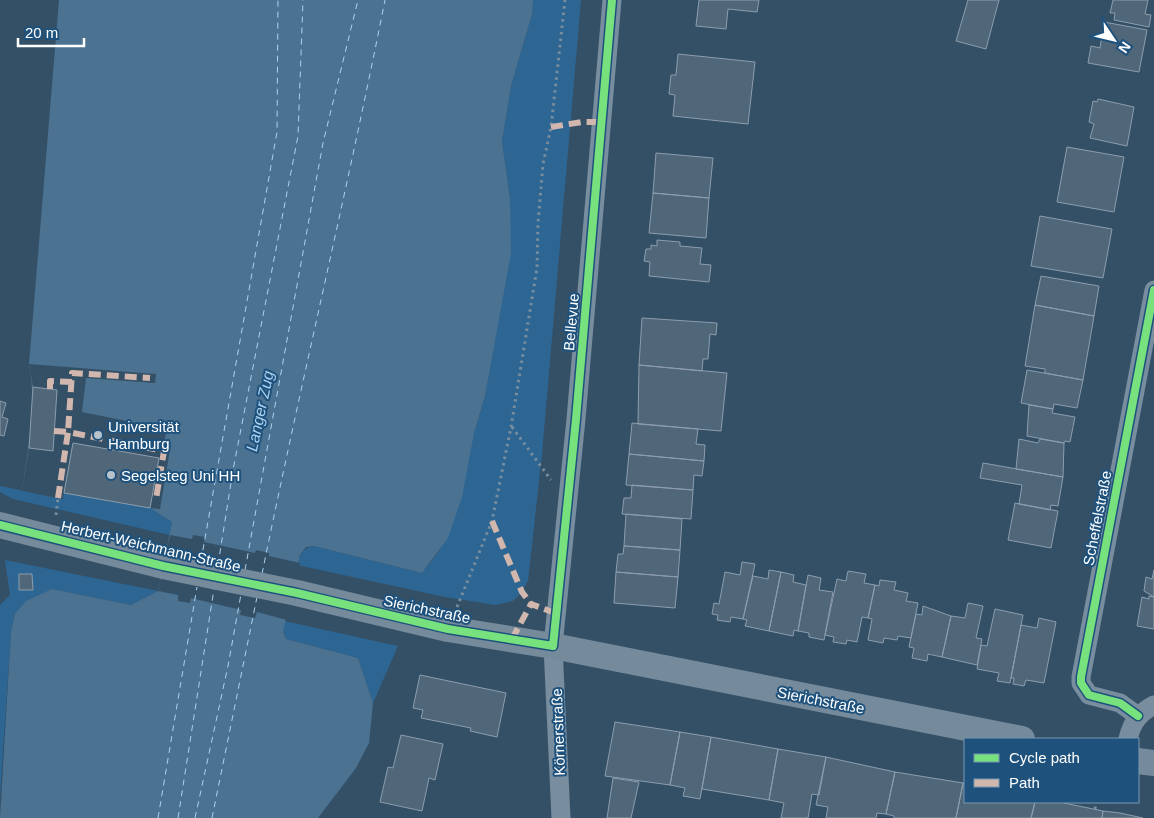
<svg xmlns="http://www.w3.org/2000/svg" width="1154" height="818" viewBox="0 0 1154 818" font-family="Arial,sans-serif">
<style>
.green{fill:#2e6693}
.water{fill:#4c7291}
.pier{fill:#345067}
.lines{fill:none;stroke-linecap:round;stroke-linejoin:round}
.ferry{stroke:#abd2f0;stroke-width:1;stroke-dasharray:6 5;stroke-linecap:butt}
.building{fill:#506679;stroke:#8c9ead}
.path{stroke:#788d9e;stroke-width:3;stroke-dasharray:2.5 4;stroke-linecap:butt}
.minor{stroke:#788d9e;stroke-width:19}
.secondary{stroke:#758a9a;stroke-width:26}
.quiet{stroke:#d1b7ad;stroke-width:6;stroke-dasharray:12 6;stroke-linecap:butt}
.cycleway-casing{stroke:#1e527d;stroke-width:11}
.cycleway{stroke:#77e17e;stroke-width:8}
.poi-dot{fill:#b8c2ca;stroke:#1e527d;stroke-width:2}
.labels{text-anchor:middle;dominant-baseline:central;stroke-width:4;stroke-linejoin:round;paint-order:stroke}
.street-label{font-size:15px;fill:#fff;stroke:#1e527d}
.poi-label{font-size:15px;fill:#fff;stroke:#1e527d;text-anchor:start}
.water-label{font-size:16px;font-style:italic;fill:#abd2f0;stroke:#1e527d}
</style>
<rect width="100%" height="100%" fill="#345067"/>
<path class="green" d="M533,0H581L542,454L528,581L520,594L513,601L496,605L445,597L297,565C300,554 303,548 314,546L422,573L439,551L485,396L495,338L510,199L502,141L511,86L532,14Z
M0,486L63,499L64,493L150,508L172,522L170,535L13,499L0,492Z
M5,560L158,591L131,605L52,589L15,614L11,632L0,798V605L10,595Z
M284,621L398,646L373,703L358,658L286,639L283,632Z"/>
<path class="water" d="M59,0H533L532,14L511,86L502,141L510,199L511,253L485,396L474,433L462,497L448,538L422,573L314,546L306,547L300,555L283,632L286,639L358,658L373,703L369,743L356,768L318,818H0L11,632L15,614L26,601L52,589L131,605L158,591L172,522L150,508L158,458L73,443L62,499L22,491C28,449 37,406 29,364Z"/>
<path class="pier" d="M29,364L156,374L155,383L86,378L82,412L167,429L164,442L171,444L160,509L150,508L158,458L73,443L62,499L22,491L29,448L33,387Z
M170,535L192,539L193,535L205,537L204,542L255,553L256,550L269,553V556L300,563L287,620L257,612L255,618L240,615L241,610L191,598L190,603L178,601V595L158,591Z"/>
<g class="lines">
<path class="ferry" d="M201,561L277,132L278,0
M218,565L233,470L298,136L303,0
M245,570L323,143L358,0
M262,574C301,382 347,192 385,0
M158,818L197,587
M178,818L214,589
M195,818L228,666L241,594
M212,818L257,597"/>
</g>
<path class="building" d="M699,0H759L757,12L728,9L726,29L696,26Z
M968,0H999L986,49L956,41Z
M1113,0H1148L1145,14L1151,15L1149,27L1114,20L1115,13H1110Z
M1104,22L1147,30L1139,72L1088,63L1091,46L1100,48Z
M678,54L755,62L748,124L673,116L675,95L669,94L671,75H676Z
M1098,99L1134,107L1127,146L1090,138L1094,124L1089,122L1093,101L1097,102Z
M1067,147L1124,157L1114,212L1057,202Z
M656,153L713,158L709,198L653,193Z
M653,193L709,198L706,238L649,233Z
M1040,216L1112,229L1103,278L1031,266Z
M657,240L680,242V246L702,248L700,264L711,265L709,282L649,276L650,262L644,261L646,249H651V245L657,246Z
M1041,276L1099,286L1094,316L1035,305Z
M1035,305L1094,316L1083,380L1045,373V369L1025,366Z
M642,318L717,323L716,335L710,334L708,359H703L702,371L639,365Z
M639,365L727,373L721,431L638,424Z
M1027,370L1083,380L1077,408L1054,404L1053,409L1021,403Z
M33,387L57,390L53,451L29,448Z
M0,401L6,403L2,417L8,419L4,436L0,435Z
M1029,405L1053,409L1052,413L1075,417L1070,442L1065,441L1064,443L1027,436Z
M632,423L698,429L696,444L705,445L704,461L629,454Z
M1019,439L1038,443L1040,439L1064,443L1063,477L1016,469Z
M73,443L159,458L150,508L64,493Z
M629,454L704,461L702,476L694,475L693,490L626,485Z
M983,463L1063,477L1058,506L1051,505L1050,510L1019,504L1022,485L980,478Z
M632,485L693,490L691,519L622,514L624,498H631Z
M1015,503L1058,511L1051,548L1008,540Z
M626,514L682,519L680,550L624,546Z
M624,546L680,550L678,577L616,572L618,554H623Z
M742,562L755,564L743,619L731,617L730,622L717,620L718,615L712,614L714,603L719,604L725,572L740,575Z
M769,570L781,572L769,631L745,626L747,620L743,619L753,576L768,579Z
M1154,570V597L1144,591L1146,577L1152,579Z
M848,571L866,574L864,583L875,585L868,618L862,617L857,642L847,640L846,644L833,642L834,637L825,635L837,579L846,581Z
M616,572L678,577L675,608L614,603Z
M781,572L794,575L793,582L806,585L798,631L794,630L793,636L769,631Z
M19,574H32L33,590H19Z
M808,575L821,578L819,590L833,592L824,640L809,637V633L798,631Z
M880,580L896,582L894,590L908,593L906,601L918,603L911,638L898,636L897,640L884,638L883,643L868,640L872,619L868,618L875,585L879,586Z
M1149,596L1154,597V629L1137,626L1142,597L1149,599Z
M968,603L983,606L976,638L982,639L977,665L942,657L951,616L965,618Z
M923,606L951,616L942,657L928,654L927,661L912,658L914,648L909,647L916,614L922,615Z
M995,609L1023,615L1010,683L997,681L999,673L977,669L981,645L987,646Z
M1039,618L1056,622L1044,683L1026,680L1024,686L1013,684L1014,678H1011L1021,625L1037,628Z
M420,675L506,693L497,737L470,731L471,728L421,718L423,710L413,708Z
M615,722L680,732L670,785L605,776Z
M680,732L711,737L700,799L683,796L685,788L670,785Z
M401,735L443,744L435,780L429,778L422,811L380,802L388,767L393,768Z
M711,737L778,749L769,800L702,789Z
M778,749L826,757L819,795L812,794L808,818H781L784,803L769,800Z
M826,757L895,772L886,814L877,813L876,818H826L828,807L816,805Z
M895,772L963,783L956,818H894V816L886,814Z
M613,778L639,782L631,818H607Z
M963,783H965V802H1035L1031,818H956Z
M1035,802H1059L1103,811L1102,818H1031Z
M1103,811L1120,813L1143,818H1102Z"/>
<g class="lines">
<path class="path" d="M512,427L551,480
M56,515L58,498
M457,607L492,521L511,427L537,268L538,223L543,164L551,127L565,0
M1095,809L1096,802"/>
<path class="minor" d="M1138,716L1120,703L1089,695L1081,683V677L1154,290
M1128,739C1132,722 1139,713 1154,705
M561,818L553,646L576,419L612,0"/>
<path class="secondary" d="M0,525L163,566L297,593L448,629L553,646L1022,739
M1138,761L1154,763"/>
<path class="quiet" d="M551,127L582,122H602
M50,389V381L72,382
M54,431L68,432L72,373L150,378
M58,498L68,432L164,451L156,499
M492,521L522,592L531,604
M512,639L531,604L555,613"/>
<g class="cycleway-casing">
<path id="cycleway" d="M0,525L163,566L297,593L448,629L553,646L576,419L612,0
M1138,716L1120,703L1089,695L1081,683V677L1154,290"/>
</g>
<use href="#cycleway" class="cycleway"/>
</g>
<g class="poi-dot">
<circle cx="98" cy="435" r="5"/>
<circle cx="111" cy="475" r="5"/>
</g>
<g class="labels">
<g class="street-label">
<text transform="translate(571 322) rotate(-85)">Bellevue</text>
<text transform="translate(1097 518) rotate(-79)">Scheffelstraße</text>
<text transform="translate(151 546) rotate(13)">Herbert-Weichmann-Straße</text>
<text transform="translate(427 609) rotate(12)">Sierichstraße</text>
<text transform="translate(821 700) rotate(11)">Sierichstraße</text>
<text transform="translate(558 732) rotate(-92)">Körnerstraße</text>
</g>
<g class="poi-label">
<text x="108" y="426">Universität<tspan x="108" dy="17">Hamburg</tspan></text>
<text x="121" y="475">Segelsteg Uni HH</text>
</g>
<g class="water-label">
<text transform="translate(260 411) rotate(-78)">Langer Zug</text>
</g>
</g>
<rect x="964" y="738" width="175" height="65" fill="#1e527d" stroke="#7897b1"/>
<rect x="974" y="754" width="25" height="8" fill="#77e17e" stroke="#7897b1"/>
<text x="1009" y="763" font-size="15" fill="#ffffff">Cycle path</text>
<rect x="974" y="779" width="25" height="8" fill="#d1b7ad" stroke="#7897b1"/>
<text x="1009" y="788" font-size="15" fill="#ffffff">Path</text>
<g transform="translate(1114 40) rotate(125)" stroke="#1e527d" stroke-width="4" paint-order="stroke">
<path d="M0-4L9 19L0 12L-9 19Z" fill="#ffffff"/>
<text y="-8" font-size="14" font-weight="bold" text-anchor="middle" fill="#ffffff">N</text>
</g>
<path d="M18 38v8h66v-8" fill="none" stroke="#ffffff" stroke-width="2.5"/>
<text x="25" y="38" font-size="15" fill="#ffffff" stroke="#1e527d" stroke-width="4" paint-order="stroke">20 m</text>
</svg>
